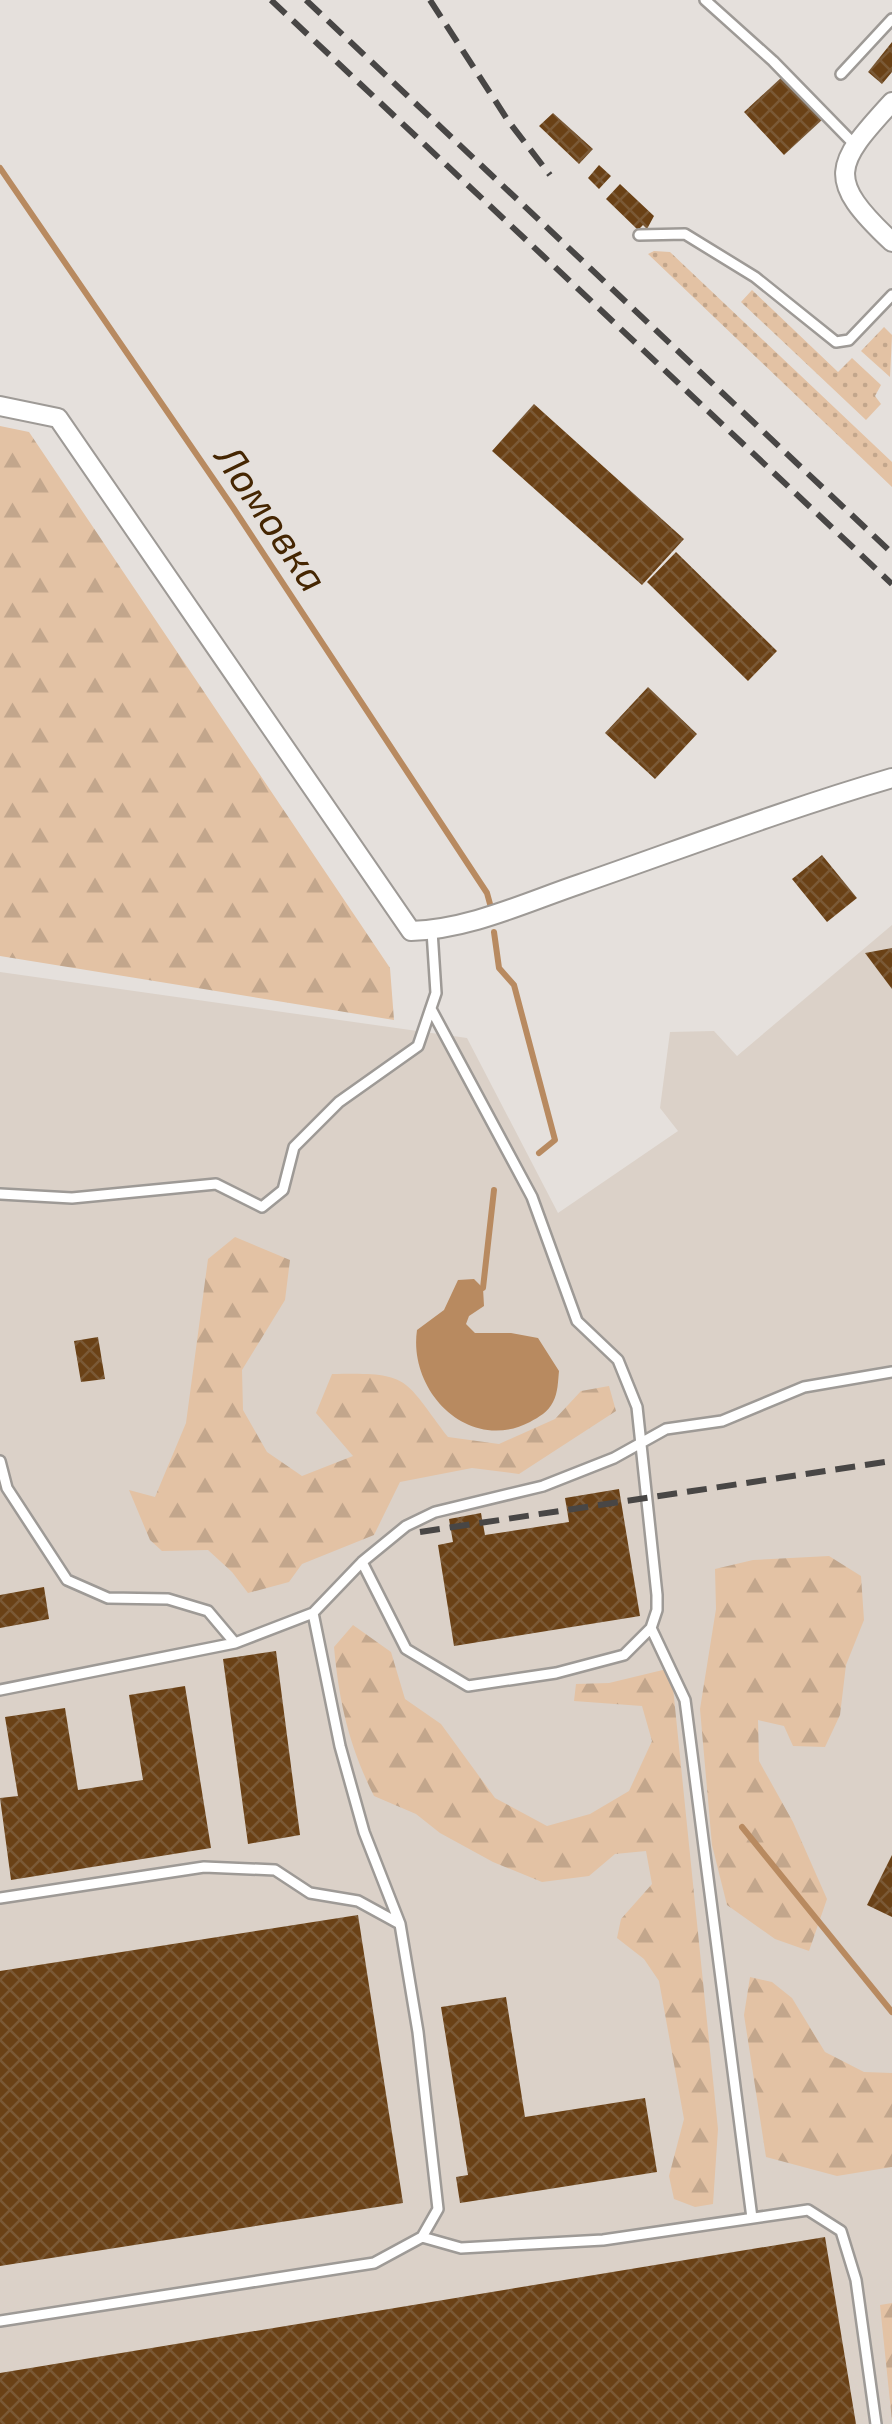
<svg xmlns="http://www.w3.org/2000/svg" width="892" height="2424" viewBox="0 0 892 2424" font-family="'Exo 2',sans-serif">
<style>
.built{fill:#dbd1c8}
.grass{fill:url(#grass-dots)}
.forest{fill:url(#forest-firs)}
.water{fill:#b88a60}
.lines{fill:none;stroke-linecap:round;stroke-linejoin:round}
.stream{stroke:#b88a60;stroke-width:6}
.building{fill:url(#building-cross-hatch)}
.lane-casing{stroke:#9e9a96;stroke-width:14}
.street-casing{stroke:#9e9a96;stroke-width:22}
.lane{stroke:#fff;stroke-width:9}
.street{stroke:#fff;stroke-width:18}
.rail{stroke:#484645;stroke-width:6;stroke-dasharray:20 10;stroke-linecap:butt}
.labels{text-anchor:middle;dominant-baseline:central;stroke-width:10;stroke-linejoin:round;paint-order:stroke}
.water-label{font-size:40px;font-style:italic;fill:#452602;stroke:#e5e0dc}
</style>
<defs>
<pattern id="grass-dots" width="8" height="8" patternUnits="userSpaceOnUse" patternTransform="scale(2.5)"><rect width="8" height="8" fill="#e3c2a4"/><path d="M2 2h.1M6 6h.1" fill="none" stroke="#c2a68c" stroke-width="1.8" stroke-linecap="round"/></pattern>
<pattern id="forest-firs" width="22" height="20" patternUnits="userSpaceOnUse" patternTransform="scale(2.5)"><rect width="22" height="20" fill="#e3c2a4"/><path d="M5 1l3.5 6h-7zM16 11l3.5 6h-7z" fill="#c2a68c"/></pattern>
<pattern id="building-cross-hatch" width="8" height="8" patternUnits="userSpaceOnUse" patternTransform="scale(2.5)"><rect width="8" height="8" fill="#6a4116"/><path d="M0 0l8 8M0 8l8-8" fill="none" stroke="#7a5936"/></pattern>
</defs>
<rect width="100%" height="100%" fill="#e5e0dc"/>
<path class="built" d="M892,925V2424H0V972L467,1038L558,1213L678,1131L660,1108L670,1032L714,1031L737,1056Z"/>
<path class="grass" d="M654,251L670,252L892,462V487L648,254Z
M752,290L838,372L852,358L881,385L875,396L881,404L866,420L741,302Z
M884,327L892,335L890,377L861,351Z"/>
<path class="forest" d="M0,426L29,432L390,968L394,1020L0,956Z
M235,1237L290,1260L285,1300L242,1370L243,1410L267,1452L302,1476L353,1456L316,1413L332,1374C411,1372 403,1378 448,1437L499,1444L555,1419L581,1391L609,1386L616,1411L519,1474L472,1468L400,1482L374,1535L302,1564L289,1582L248,1593L232,1572L208,1550L162,1551L150,1540L129,1490L155,1497L186,1423L208,1259Z
M829,1556L861,1576L864,1620L846,1665L840,1715L825,1747L793,1746L784,1726L758,1720L759,1761L793,1822L827,1899L809,1951L775,1939L727,1905L712,1845L700,1709L716,1609L715,1569L753,1560Z
M353,1625L391,1652L405,1699L441,1724L495,1798L547,1826L590,1814L629,1791L652,1741L642,1706L574,1701L576,1684L609,1683L671,1668L718,2129L713,2204L695,2207L674,2199L669,2176L684,2119L659,1981L644,1959L617,1938L621,1919L652,1884L646,1851L615,1854L589,1876L542,1882L493,1862L440,1833L416,1814L374,1796C349,1746 339,1702 334,1647Z
M750,1977L772,1982L792,1998L825,2052L864,2072L892,2073V2167L837,2176L766,2157L744,2015Z
M892,2303V2421L880,2305Z"/>
<path class="water" d="M474,1279L483,1288L484,1306L469,1316L466,1324L475,1333H511L538,1338L559,1371C558,1381 558,1393 553,1402C548,1412 539,1417 530,1422C468,1454 408,1391 417,1330L444,1310L458,1280Z"/>
<g class="lines">
<path class="stream" d="M0,168L234,509L487,893L490,904
M494,932L499,968L514,985L555,1140L539,1153
M483,1288L494,1190
M742,1827L892,2012"/>
</g>
<path class="building" d="M892,42V72L882,84L868,72Z
M783,76L823,119L784,155L744,112Z
M553,113L593,149L579,164L539,126Z
M599,165L611,176L599,189L588,178Z
M620,184L654,216L647,229L643,225L638,230L606,199Z
M534,404L684,539L642,585L492,451Z
M676,552L777,651L748,681L647,582Z
M648,687L697,734L655,779L605,733Z
M822,855L857,898L827,922L792,879Z
M892,948V989L865,953Z
M98,1337L105,1379L81,1382L74,1341Z
M619,1489L640,1616L454,1646L438,1545L453,1542L449,1519L481,1513L485,1535L569,1522L565,1498Z
M44,1587L49,1619L0,1628V1595Z
M276,1651L300,1835L248,1844L223,1659Z
M185,1686L211,1848L11,1880L0,1798L18,1796L5,1717L65,1708L78,1790L143,1780L129,1695Z
M892,1855V1917L867,1905Z
M358,1915L403,2203L0,2266V1971Z
M506,1997L525,2117L645,2098L657,2172L460,2203L456,2177L468,2175L441,2007Z
M825,2237L856,2424H0V2373Z"/>
<g class="lines">
<g class="lane-casing">
<path id="lane" d="M705,0L773,61L854,144
M841,74L892,19
M639,235L685,234L755,277L836,342L849,340L892,295
M431,1009L532,1197L577,1321L618,1360L637,1407L657,1595V1610L651,1628L685,1700L752,2218
M0,1194L72,1198L216,1184L262,1207L283,1190L294,1147L339,1102L418,1046L436,993L432,931
M0,1461L7,1488L67,1580L108,1598L168,1599L208,1611L235,1643
M362,1562L406,1649L468,1686L556,1673L624,1655L651,1628
M0,1690L235,1643L313,1613L362,1562L406,1526L435,1512L543,1486L614,1458L666,1429L722,1421L804,1387L892,1372
M0,1898L204,1867L275,1870L310,1893L358,1901L400,1924
M422,2237L461,2248L603,2240L808,2210L841,2231L856,2280L876,2424
M0,2321L374,2263L422,2237L438,2209L418,2032L400,1924L364,1832L340,1746L313,1613"/>
</g>
<g class="street-casing">
<path id="street" d="M892,102C834,165 825,179 892,242
M0,406L58,418L411,931C470,929 524,903 580,884C684,848 786,809 892,778"/>
</g>
<use href="#lane" class="lane"/>
<use href="#street" class="street"/>
<path class="rail" d="M271,0L892,584
M306,0L892,553
M430,0L509,122L550,175
M420,1532L892,1461"/>
</g>
<g class="labels">
<g class="water-label">
<text transform="translate(273 517) rotate(56)">Ломовка</text>
</g>
</g>
</svg>
